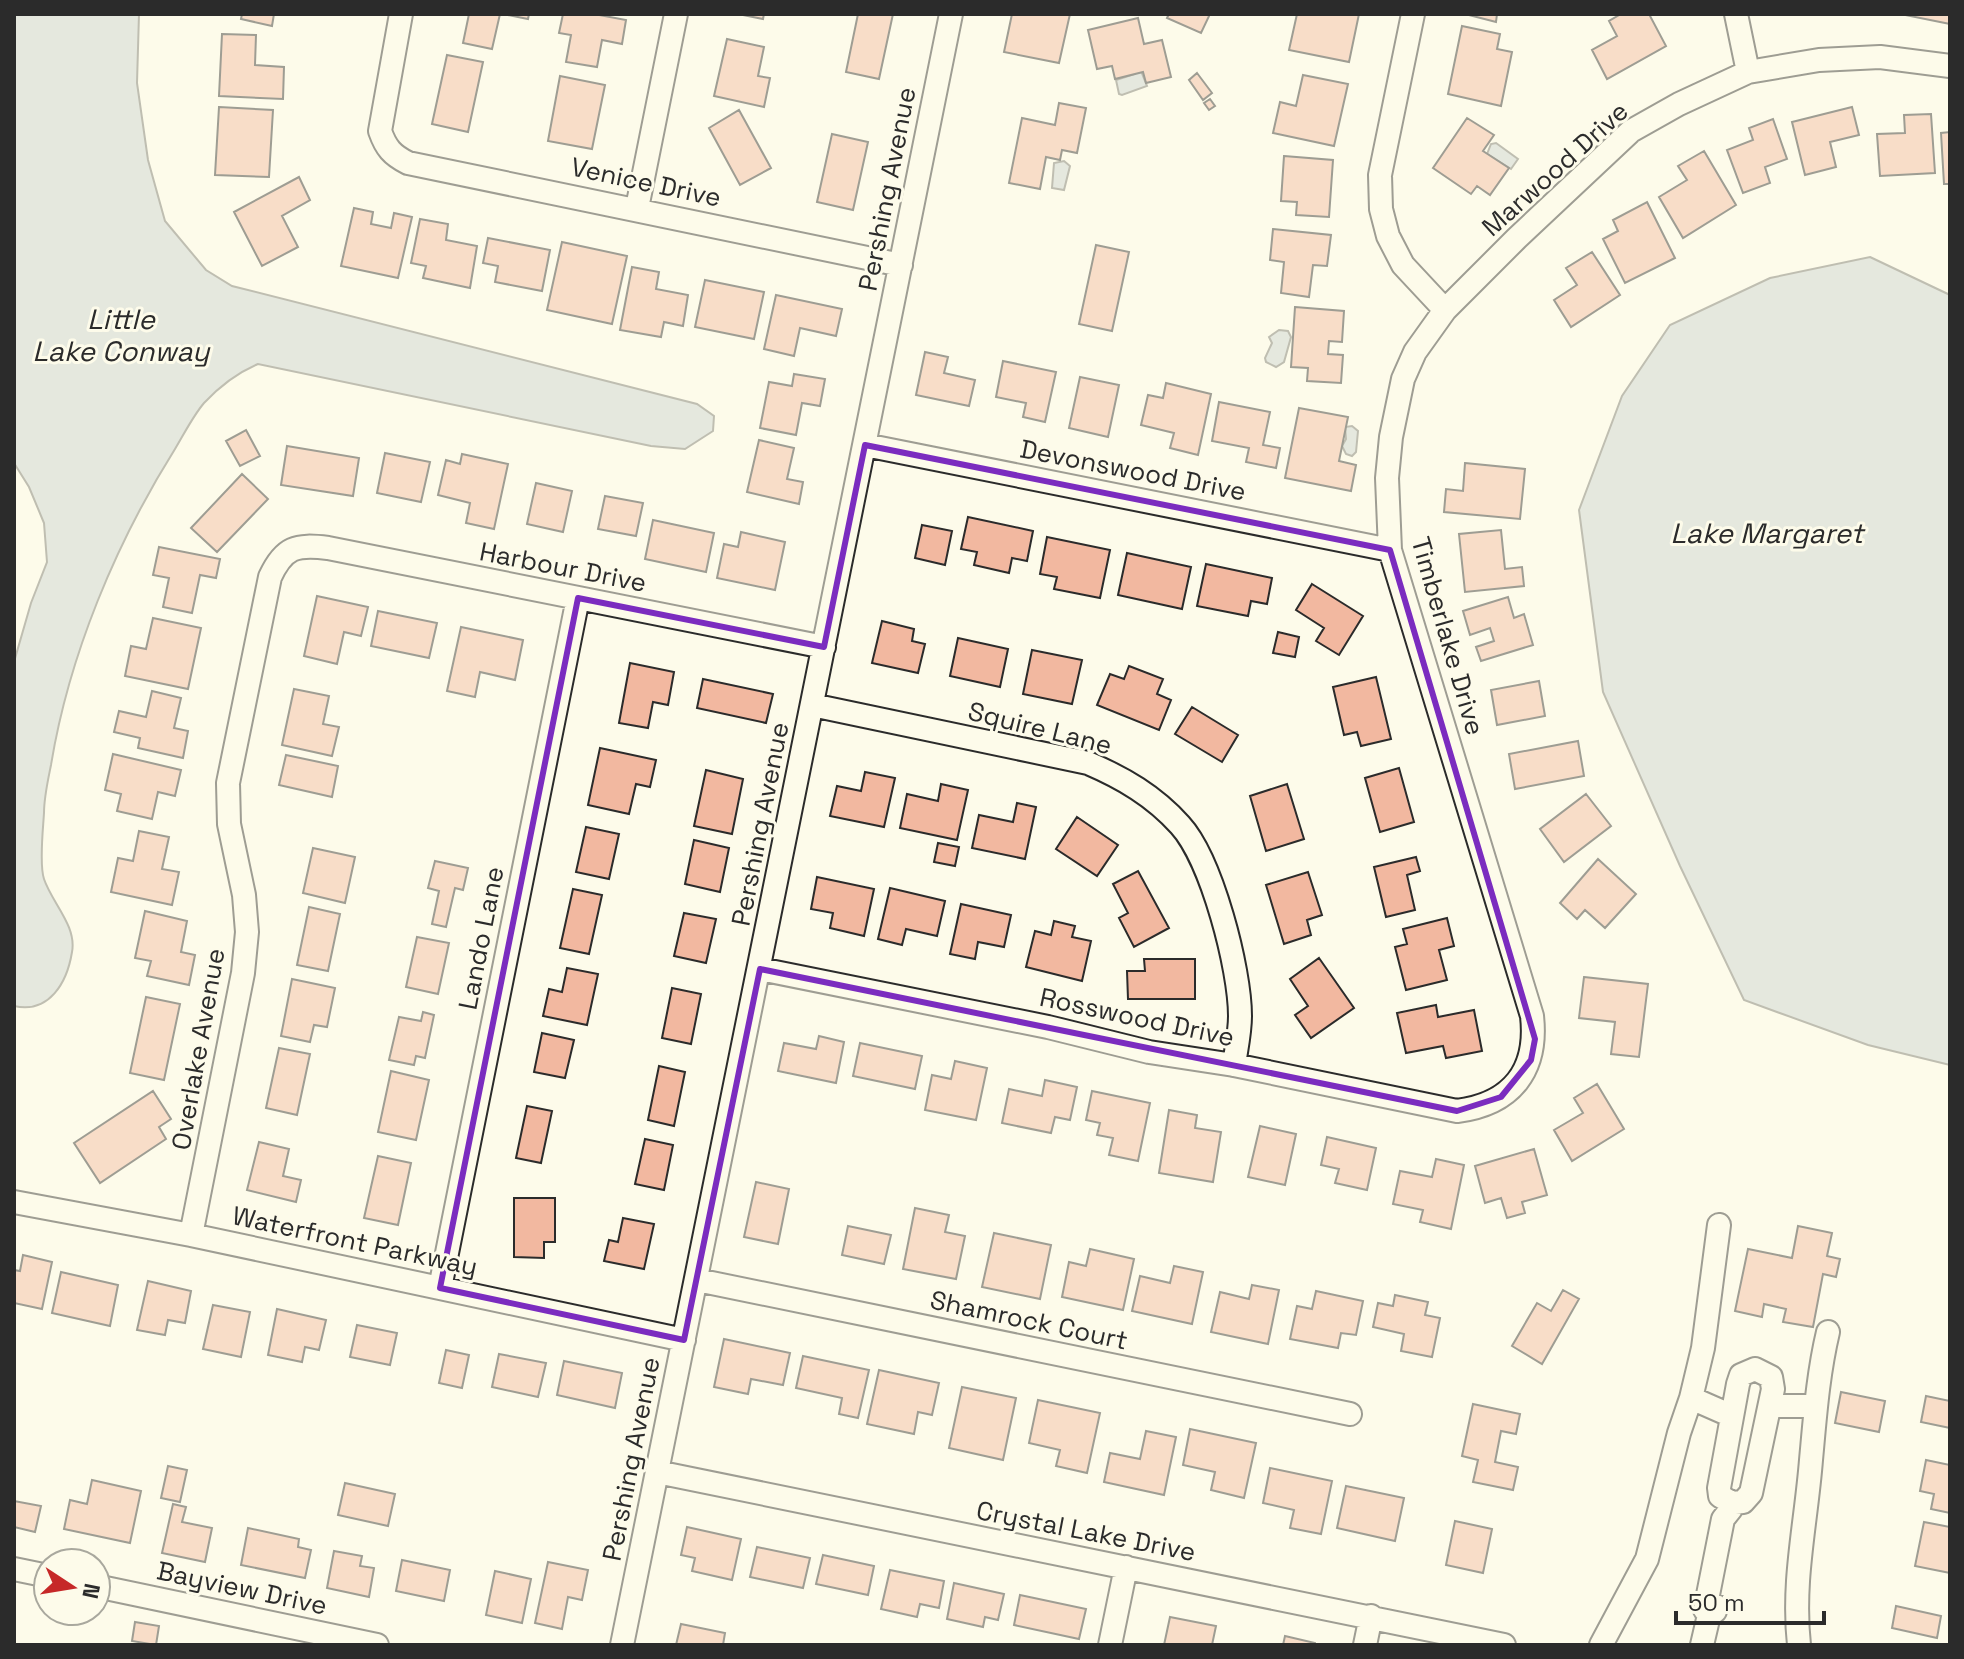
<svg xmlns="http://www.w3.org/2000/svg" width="1964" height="1659" viewBox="0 0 1964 1659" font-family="'Space Grotesk',sans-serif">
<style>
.water{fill:#c7d0d0;stroke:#74746e;stroke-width:2}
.building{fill:#f2b8a0;stroke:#2b2b2b;stroke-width:2}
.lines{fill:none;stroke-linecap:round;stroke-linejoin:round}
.minor-casing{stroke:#2b2b2b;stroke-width:26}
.minor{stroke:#fdfbea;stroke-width:22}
.marked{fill:none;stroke:#7b2cbf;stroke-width:6;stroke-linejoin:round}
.labels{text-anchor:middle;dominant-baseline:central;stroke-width:6;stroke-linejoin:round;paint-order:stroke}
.street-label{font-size:26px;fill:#2b2b2b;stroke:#fdfbea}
.water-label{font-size:28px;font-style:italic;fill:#2b2b2b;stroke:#fdfbea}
</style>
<rect width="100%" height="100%" fill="#fdfbea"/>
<path class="water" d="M14,14H139L137,83L148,160L165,221L206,270L232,286L697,404L714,416L713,431L685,449L651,446L258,364C239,372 219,387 204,403C193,416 184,434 175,449C116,543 69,655 51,765C48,780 44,797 44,813C43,830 39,864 44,879C52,903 77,926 72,952C67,983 49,1014 14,1006V662L31,603L47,562L44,523L29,487L14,463Z
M1137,71H1141L1147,86L1122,95L1119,94L1116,80L1135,74Z
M1496,143L1518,159L1511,169L1487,154L1491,144Z
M1064,161L1070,166L1064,190L1052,188L1054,163Z
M1870,257L1950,295V1065L1868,1045L1744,1000L1680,866L1603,692L1579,510L1622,396L1670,325L1770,278Z
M1279,330L1288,331L1291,337L1284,362L1276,367L1266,362L1265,358L1272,343L1269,337Z
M1352,426L1358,431L1356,452L1352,456L1346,454L1342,446L1346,439L1345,427Z"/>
<path class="building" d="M242,14H274L272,26L241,19Z
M469,14H500L492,49L463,43Z
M503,14H529L528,19Z
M563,14H594L626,20L622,44L602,40L597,67L566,62L571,35L559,33Z
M738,14H764L763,19Z
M858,14H893L879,79L846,72Z
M1012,14H1070L1059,63L1004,52Z
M1169,14H1210L1201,33L1167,18Z
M1297,14H1359L1349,62L1289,50Z
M1465,14H1497L1496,22Z
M1621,14H1649L1666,46L1607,79L1592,50L1617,36L1609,21Z
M1950,14V24L1905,15V14Z
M1138,18L1144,44L1162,40L1171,77L1146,83L1143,72L1115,79L1112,66L1097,69L1088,30Z
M1462,26L1500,34L1497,49L1512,52L1501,106L1448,94Z
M222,34L256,35L255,65L284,67L283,99L219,96Z
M727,39L764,47L758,76L770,78L764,107L714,96Z
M447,55L483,62L468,132L432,124Z
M1197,73L1212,93L1203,100L1189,80Z
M1303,75L1348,84L1334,146L1273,133L1280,102L1296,106Z
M560,76L605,85L592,149L548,141Z
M1210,99L1215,106L1209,110L1204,103Z
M1059,103L1086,108L1077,153L1062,150L1060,160L1046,157L1040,189L1009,183L1022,118L1055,125Z
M219,107L273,110L269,177L215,175Z
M1852,107L1859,135L1830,142L1836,167L1805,175L1792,122Z
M739,110L771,168L740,185L709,128Z
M1931,114L1935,173L1880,176L1877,134L1905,133L1904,115Z
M1467,118L1494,135L1483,151L1509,168L1490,195L1477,186L1471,194L1433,168Z
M1773,119L1787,159L1765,167L1770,183L1743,193L1727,150L1753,140L1749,128Z
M1950,132V184H1944L1941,133Z
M832,134L868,142L853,210L817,202Z
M1704,151L1736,205L1683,238L1659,197L1687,180L1678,166Z
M1284,156L1333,160L1329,217L1296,215L1297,202L1281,201Z
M299,177L310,200L282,216L298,247L262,266L234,212Z
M1647,202L1675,258L1625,283L1603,239L1618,231L1613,220Z
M354,208L373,212L371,224L391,228L394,213L412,217L398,278L341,266Z
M420,219L448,224L446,240L477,246L470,288L423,278L426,266L411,263Z
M1273,229L1331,235L1327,266L1313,265L1309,297L1281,293L1284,262L1270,260Z
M488,238L550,250L542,291L495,282L498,266L483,263Z
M562,242L627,256L612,324L547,310Z
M1096,245L1129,252L1112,331L1079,324Z
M1592,252L1620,295L1571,327L1554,300L1577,285L1566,268Z
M632,267L659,272L656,289L688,295L683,326L664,322L661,337L620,330Z
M705,280L764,292L754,339L695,327Z
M776,295L842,309L836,336L800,328L794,356L764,349Z
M1295,307L1344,311L1342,342L1329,341L1328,354L1343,355L1341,383L1307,381L1308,368L1291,367Z
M925,352L948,357L944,373L975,380L969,406L916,395Z
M1003,361L1056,372L1045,422L1023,417L1026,403L996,397Z
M794,374L825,379L820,406L802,403L796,435L760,428L769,382L792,386Z
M1080,377L1119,385L1108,437L1069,428Z
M1166,383L1211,394L1198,455L1170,448L1174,433L1141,425L1148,395L1163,398Z
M1219,402L1270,412L1263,445L1280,448L1276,468L1246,462L1249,448L1212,441Z
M1299,408L1348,417L1339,461L1356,465L1351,491L1285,478Z
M246,430L260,456L240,466L226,441Z
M759,440L794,448L787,479L803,482L799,504L747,492Z
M287,446L359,458L353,496L281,485Z
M385,453L430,462L421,502L377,493Z
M462,454L508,464L494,529L466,523L470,503L438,495L446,460L460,464Z
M1465,463L1525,469L1520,519L1444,512L1446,489L1463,491Z
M242,474L268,499L217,552L191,528Z
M536,483L572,491L563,532L527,524Z
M605,496L643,503L636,536L598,529Z
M968,517L1033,531L1027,561L1012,558L1009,573L974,565L977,552L961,549Z
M653,520L714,533L706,572L645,559Z
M922,525L952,531L945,565L915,558Z
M1501,530L1505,569L1522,567L1524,586L1465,592L1459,534Z
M741,532L785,542L775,590L717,578L724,544L738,547Z
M1047,537L1110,550L1100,598L1054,589L1057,577L1040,574Z
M159,547L220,559L216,578L200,575L192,613L163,607L169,578L153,575Z
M1127,553L1191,567L1182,609L1118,595Z
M1206,564L1272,578L1267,604L1251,601L1248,616L1197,606Z
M1312,584L1363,616L1339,655L1316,641L1324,628L1296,610Z
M317,596L368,607L361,636L344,632L337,664L304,656Z
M1508,597L1514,618L1524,614L1533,645L1481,661L1476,647L1494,641L1490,628L1470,635L1463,611Z
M378,611L437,623L429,658L371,646Z
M153,618L201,628L188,689L125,676L131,646L146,649Z
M882,621L914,629L912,641L925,644L918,673L872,663Z
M461,627L523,640L515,680L480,672L475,697L447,691Z
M1278,632L1299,637L1295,657L1273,653Z
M958,638L1008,649L1000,687L950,676Z
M1032,650L1082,660L1072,704L1023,694Z
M630,663L674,672L668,705L653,702L648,728L619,723Z
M1129,666L1163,679L1157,694L1171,700L1159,730L1097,705L1110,674L1124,679Z
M1376,677L1391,739L1361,746L1357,732L1344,735L1333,687Z
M703,679L773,694L766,723L697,708Z
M1539,681L1545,716L1497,725L1491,690Z
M294,689L329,696L323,724L339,727L332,756L282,745Z
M152,691L181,698L174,728L188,731L183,758L138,748L140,738L114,732L119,711L146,717Z
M1192,707L1238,735L1222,762L1175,734Z
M1578,741L1584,776L1515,789L1509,754Z
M600,748L656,760L650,787L636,784L629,814L588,805Z
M113,754L181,770L175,796L158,792L152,819L117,811L121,794L105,790Z
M286,755L338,766L332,797L279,785Z
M1399,768L1414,822L1380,832L1365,778Z
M706,770L743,779L732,834L694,826Z
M865,772L895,778L884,827L830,816L837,786L861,791Z
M941,784L968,790L957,840L900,828L907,794L938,801Z
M1287,784L1304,839L1266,851L1250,796Z
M1586,794L1611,826L1564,862L1540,829Z
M1017,803L1036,807L1025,859L972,848L979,815L1013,822Z
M1077,817L1118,845L1097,876L1056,849Z
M586,827L619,834L609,879L576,872Z
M139,831L169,837L162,869L179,872L172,905L111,892L118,858L133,861Z
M694,840L729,848L720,892L685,884Z
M938,843L959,847L955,866L934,862Z
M313,848L355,857L345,903L303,893Z
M1416,857L1420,871L1407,875L1415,910L1386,917L1374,867Z
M1598,859L1636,894L1605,928L1585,910L1577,919L1560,903Z
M435,861L468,868L463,890L455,888L446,927L432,924L439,891L428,888Z
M1138,871L1169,928L1134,947L1119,918L1128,913L1113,884Z
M1308,872L1322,915L1307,920L1311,935L1284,944L1266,885Z
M817,877L874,889L864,936L830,928L833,913L811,909Z
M890,888L945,901L937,936L906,929L902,945L878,939Z
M573,889L602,895L589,954L560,948Z
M961,904L1011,915L1004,947L978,942L975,959L950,954Z
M309,907L340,914L328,971L297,965Z
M145,911L187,921L181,952L195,955L189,985L147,976L151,961L135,958Z
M684,913L716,919L706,963L674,956Z
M1447,918L1454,946L1439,950L1447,980L1406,990L1395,947L1407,944L1403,929Z
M1054,921L1075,926L1072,937L1091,941L1082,981L1026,967L1035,931L1051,935Z
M417,937L449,943L438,994L406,987Z
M1319,958L1354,1008L1311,1038L1295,1015L1308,1006L1290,979Z
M1144,959H1195V999H1128L1127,971H1145Z
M567,968L598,974L587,1025L543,1016L549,989L562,992Z
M1584,977L1648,984L1639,1057L1611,1054L1615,1022L1579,1018Z
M292,979L335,988L327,1027L314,1025L310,1042L281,1036Z
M672,988L701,994L691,1044L662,1038Z
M146,997L180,1004L164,1080L130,1073Z
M1436,1005L1438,1017L1474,1010L1482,1051L1446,1058L1443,1046L1406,1053L1397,1013Z
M423,1012L434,1015L425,1058L416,1056L414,1065L389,1060L399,1017L421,1021Z
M542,1033L574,1040L565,1078L534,1072Z
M819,1036L844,1042L836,1083L778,1071L784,1043L816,1049Z
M860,1043L922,1056L915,1089L853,1076Z
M279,1048L310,1054L297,1115L266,1108Z
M955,1061L987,1068L976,1120L925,1110L932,1075L951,1079Z
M659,1066L685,1072L674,1126L648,1120Z
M391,1071L429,1080L416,1140L378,1132Z
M1045,1080L1077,1087L1070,1120L1055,1117L1051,1133L1002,1123L1009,1089L1042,1096Z
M1597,1084L1624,1129L1572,1161L1554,1130L1583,1113L1574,1098Z
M153,1091L171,1119L159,1127L166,1139L100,1183L74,1143Z
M1092,1091L1150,1103L1138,1161L1109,1155L1113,1138L1097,1135L1100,1123L1086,1120Z
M527,1106L552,1111L541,1163L516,1158Z
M1169,1110L1197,1115L1195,1128L1221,1132L1213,1182L1159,1173Z
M1260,1126L1296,1134L1285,1185L1248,1177Z
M1327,1137L1376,1148L1367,1190L1335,1183L1339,1169L1321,1165Z
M645,1139L673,1145L664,1190L635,1184Z
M259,1142L289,1149L283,1176L301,1180L296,1202L247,1190Z
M1534,1149L1547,1195L1522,1202L1525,1213L1507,1218L1501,1198L1485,1203L1475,1166Z
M378,1156L411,1163L398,1225L364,1218Z
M1436,1159L1464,1165L1451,1229L1420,1222L1423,1210L1393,1204L1400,1171L1432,1177Z
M756,1182L789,1189L778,1244L744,1237Z
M514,1198H555V1242H544V1258L514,1257Z
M915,1208L949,1215L945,1232L965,1236L956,1279L903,1269Z
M623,1218L654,1224L644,1269L604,1261L609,1240L618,1242Z
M848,1226L891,1235L884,1264L842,1255Z
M1798,1226L1832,1233L1827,1256L1840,1259L1836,1277L1823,1274L1813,1327L1783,1322L1786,1309L1764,1304L1762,1317L1735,1311L1748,1249L1792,1258Z
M994,1233L1051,1245L1040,1299L982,1287Z
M1090,1249L1134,1259L1123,1310L1062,1297L1069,1262L1086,1266Z
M23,1255L52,1262L42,1309L14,1303V1270L20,1271Z
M1174,1266L1203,1272L1192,1324L1132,1311L1140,1276L1170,1283Z
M61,1272L118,1285L110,1326L52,1313Z
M148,1281L191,1291L185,1323L168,1320L165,1335L137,1330Z
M1252,1285L1279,1290L1268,1344L1211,1332L1220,1292L1249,1299Z
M1563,1290L1579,1299L1542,1364L1512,1346L1537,1303L1551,1311Z
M1316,1291L1363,1301L1356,1335L1341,1333L1338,1348L1290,1339L1297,1306L1312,1309Z
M1395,1295L1428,1302L1425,1315L1440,1318L1432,1357L1401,1351L1404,1334L1373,1327L1378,1303L1393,1306Z
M213,1305L250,1312L241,1357L203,1349Z
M277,1309L326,1320L319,1350L305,1347L302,1362L268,1355Z
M357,1325L397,1333L390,1365L350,1357Z
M724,1339L790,1353L783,1385L751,1379L748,1394L714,1387Z
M446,1350L469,1355L462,1388L439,1383Z
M499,1354L546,1363L538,1397L492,1387Z
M803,1356L869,1370L858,1418L839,1414L842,1398L796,1388Z
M564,1361L622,1373L615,1408L557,1395Z
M879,1370L939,1383L932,1415L918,1412L914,1434L867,1424Z
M962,1387L1016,1398L1003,1460L949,1448Z
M1841,1392L1885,1401L1879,1432L1835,1423Z
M1926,1396L1950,1401V1428L1921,1422Z
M1038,1400L1100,1413L1087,1473L1056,1466L1060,1450L1029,1443Z
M1473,1404L1520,1414L1516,1434L1501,1431L1495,1462L1518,1467L1513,1490L1473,1482L1478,1460L1462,1456Z
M1190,1429L1256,1443L1244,1498L1211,1490L1215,1472L1183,1465Z
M1146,1431L1176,1437L1164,1495L1104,1482L1110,1453L1140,1459Z
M1926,1460L1950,1465V1513L1931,1509L1934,1494L1920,1491Z
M168,1466L187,1470L180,1502L161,1498Z
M1270,1468L1332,1481L1321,1534L1290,1528L1294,1510L1263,1503Z
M92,1480L141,1491L130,1543L64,1529L70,1500L87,1504Z
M345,1483L395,1494L388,1526L338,1515Z
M1346,1486L1404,1498L1395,1541L1337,1528Z
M14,1501L41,1506L35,1532L14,1527Z
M173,1504L186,1507L182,1522L212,1528L205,1562L162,1553Z
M1455,1521L1492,1529L1483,1573L1446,1565Z
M1924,1522L1950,1527V1573L1915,1566Z
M687,1527L741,1539L732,1580L692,1571L695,1558L681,1555Z
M248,1528L299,1539L298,1547L311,1550L305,1578L241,1565Z
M757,1547L810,1558L803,1588L750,1577Z
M334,1551L362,1556L360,1566L374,1568L369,1597L327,1588Z
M823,1555L874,1566L868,1595L816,1584Z
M402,1560L450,1570L444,1601L396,1591Z
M548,1562L588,1570L582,1600L568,1597L562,1629L535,1623Z
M890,1570L944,1581L939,1608L920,1604L917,1617L881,1609Z
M495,1571L531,1579L522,1623L486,1615Z
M954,1583L1004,1594L998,1620L985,1617L983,1627L947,1619Z
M1020,1595L1086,1609L1079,1639L1014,1625Z
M1896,1606L1941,1616L1937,1638L1892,1628Z
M1170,1617L1216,1626L1212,1645H1164Z
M135,1622L159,1626L156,1645L132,1641Z
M681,1624L725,1633L723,1645H676Z
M1285,1636L1315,1643V1645H1283Z"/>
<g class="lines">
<g class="minor-casing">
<path id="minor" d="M401,14L380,131C386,148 392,155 408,163L901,265
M1413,14L1380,175L1381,209L1388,236L1403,265L1445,310
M1736,14L1748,72
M637,208L676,14
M865,445L1390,550
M812,705L1088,763C1123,778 1154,796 1180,825C1212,860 1240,969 1240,1016C1240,1033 1236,1050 1234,1065
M760,969L1048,1027L1149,1052L1234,1065L1457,1111C1512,1104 1538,1070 1532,1016L1390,550L1387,478L1391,437L1403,379L1415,352L1445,310L1517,238L1631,131L1679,104L1748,72L1819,60L1880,57L1950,66
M14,1202L191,1235L684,1340
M1719,1225L1703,1348L1691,1398L1732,1416
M191,1235L243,973L247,932L244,895L229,824L228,783L270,577C284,547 296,544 328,548L824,647
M697,1280L1350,1414
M440,1288L578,598
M1770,1406H1816
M657,1472L1504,1645
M14,1569L48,1576
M96,1586L377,1645
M1709,1615L1705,1610L1723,1519L1731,1509L1732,1503L1743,1502L1751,1493L1773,1389L1771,1377L1755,1369L1741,1375L1738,1384L1719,1488L1720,1496L1732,1503
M622,1645L951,14
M1110,1645L1126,1567
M1365,1645L1371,1616
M1601,1645L1647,1559L1679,1433L1691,1398
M1702,1645L1709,1615L1715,1611L1716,1606
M1799,1645C1792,1581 1806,1524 1811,1460C1815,1417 1818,1374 1828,1332"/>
</g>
<use href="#minor" class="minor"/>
</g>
<path d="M0 0H1964V1659H0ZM865,445L1390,550L1535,1039L1531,1060L1501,1097L1457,1111L760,969L684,1340L440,1288L578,598L824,647Z" fill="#fdfbea" fill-opacity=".55" fill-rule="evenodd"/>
<path class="marked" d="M865,445L1390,550L1535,1039L1531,1060L1501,1097L1457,1111L760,969L684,1340L440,1288L578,598L824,647Z"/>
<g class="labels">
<g class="street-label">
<text transform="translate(1555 169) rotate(-42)">Marwood Drive</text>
<text transform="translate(646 182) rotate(12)">Venice Drive</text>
<text transform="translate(887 189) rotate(-79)">Pershing Avenue</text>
<text transform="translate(1133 470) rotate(11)">Devonswood Drive</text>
<text transform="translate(563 567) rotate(11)">Harbour Drive</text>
<text transform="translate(1448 636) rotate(74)">Timberlake Drive</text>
<text transform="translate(1040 728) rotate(14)">Squire Lane</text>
<text transform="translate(760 824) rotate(-79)">Pershing Avenue</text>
<text transform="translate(481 938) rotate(-79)">Lando Lane</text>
<text transform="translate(1137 1017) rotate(12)">Rosswood Drive</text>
<text transform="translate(198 1049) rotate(-80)">Overlake Avenue</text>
<text transform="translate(355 1241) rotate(12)">Waterfront Parkway</text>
<text transform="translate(1029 1320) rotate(12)">Shamrock Court</text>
<text transform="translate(631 1459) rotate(-79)">Pershing Avenue</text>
<text transform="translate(1086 1531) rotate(11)">Crystal Lake Drive</text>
<text transform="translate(242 1588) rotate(12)">Bayview Drive</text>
</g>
<g class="water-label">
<text x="121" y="319">Little<tspan x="121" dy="32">Lake Conway</tspan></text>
<text x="1767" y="533">Lake Margaret</text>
</g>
</g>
<rect width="1964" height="1659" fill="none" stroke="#2b2b2b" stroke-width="32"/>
<g transform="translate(72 1587) rotate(102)"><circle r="38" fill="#fdfbea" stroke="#a9a89e" stroke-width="2"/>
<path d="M0-6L14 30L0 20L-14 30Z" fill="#c62828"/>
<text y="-12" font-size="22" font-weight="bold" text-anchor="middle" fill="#2b2b2b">N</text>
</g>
<path d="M1676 1611v12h148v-12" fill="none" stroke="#2b2b2b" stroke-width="4"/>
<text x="1688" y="1611" font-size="24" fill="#2b2b2b" stroke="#fdfbea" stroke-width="6" paint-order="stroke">50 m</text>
</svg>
